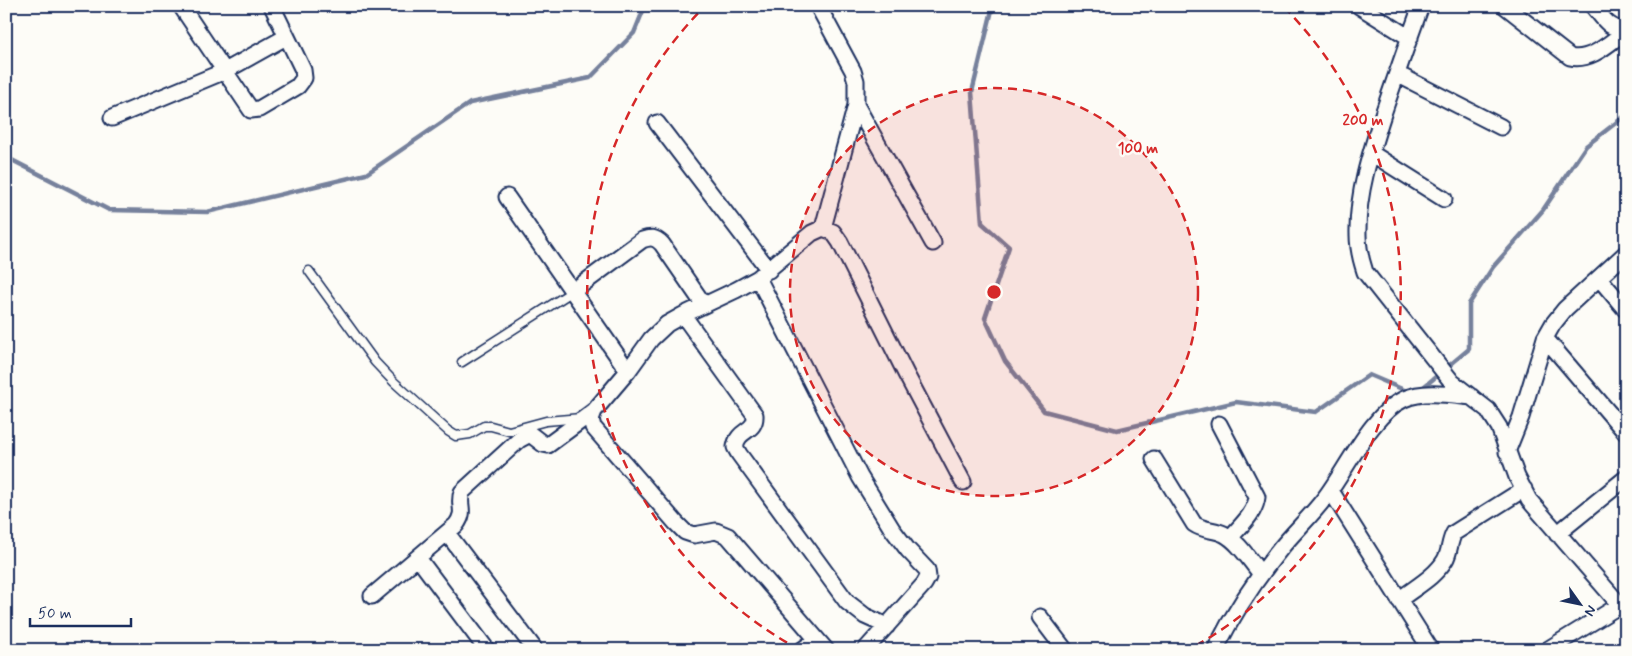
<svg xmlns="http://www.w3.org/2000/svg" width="1632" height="656" viewBox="0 0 1632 656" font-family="Mynerve,sans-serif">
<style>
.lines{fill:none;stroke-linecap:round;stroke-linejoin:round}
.stream{stroke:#76819c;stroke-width:4.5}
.lane-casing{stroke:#1b2f5e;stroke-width:11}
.street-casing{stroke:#1b2f5e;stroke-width:19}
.lane{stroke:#fdfcf7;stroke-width:8}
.street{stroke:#fdfcf7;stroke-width:15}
.ring{fill:none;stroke:#d62828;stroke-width:2.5;stroke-dasharray:9 6}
.centre{fill:#d62828;stroke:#fdfcf7;stroke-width:2.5}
.ring-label{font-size:15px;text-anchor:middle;font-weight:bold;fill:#d62828;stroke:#fdfcf7;stroke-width:5;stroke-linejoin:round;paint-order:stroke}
</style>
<rect width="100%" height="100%" fill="#fdfcf7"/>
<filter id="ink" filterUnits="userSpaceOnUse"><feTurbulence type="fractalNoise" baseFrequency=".02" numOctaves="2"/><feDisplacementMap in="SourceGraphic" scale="10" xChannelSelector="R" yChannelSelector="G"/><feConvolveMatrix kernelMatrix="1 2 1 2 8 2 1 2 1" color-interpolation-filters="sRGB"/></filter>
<g filter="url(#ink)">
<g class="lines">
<path class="stream" d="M993,6L972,92L982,223L1009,247L985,318L1005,361L1044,411L1117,430L1236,402L1316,412L1369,375L1409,392
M6,157L109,210L207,212L366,174L470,103L590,78L634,33L645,6
M1420,390L1469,349V304L1493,267L1543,210L1586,146L1626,115"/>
<g class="lane-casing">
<path id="lane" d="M309,271L375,362L394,382L448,431L456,436L470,434L484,426H491L509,431L546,421L581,418
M462,362L573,291"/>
</g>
<g class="street-casing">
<path id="street" d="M181,6L251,110L259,109L298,86L304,78L303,70L272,6
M818,6L853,71L856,81V105L823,228
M1359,6L1410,38
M1421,6C1408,41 1396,76 1384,111C1371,151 1357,193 1358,235C1358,248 1361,260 1365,272L1452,382L1488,410L1499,427L1517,477L1529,500L1626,612
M1505,6L1570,57C1591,62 1609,43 1626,31
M1593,6C1604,19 1608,29 1626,30
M1397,74L1501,127
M856,105L933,243
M112,118L225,71L286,37
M657,123L769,270
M1371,153L1444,199
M507,197L628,371
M758,278L860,477L892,529L908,550L927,570L928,577L924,584L865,650
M1599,278L1626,310
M573,291L642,240C651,237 655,237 662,244L704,305
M683,315L755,415C756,433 738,428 735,447L739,454L847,602L865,616L887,626
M1545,338L1626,433
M1219,424L1257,497C1255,514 1240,526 1230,538
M1507,452L1521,417L1545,338L1553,324L1565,309L1626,253
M1154,459L1194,524C1204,531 1214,529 1224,534C1239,542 1250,561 1261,574
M1331,491L1431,650
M447,533L533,647
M1557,534L1626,478
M418,558L487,650
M372,596L456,525C467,510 457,506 462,492L519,440L530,434L543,444L548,445L594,411
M1399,600C1414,588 1435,577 1445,560C1450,552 1449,542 1454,533L1524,489
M1040,617L1065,650
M802,650L816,640
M826,650L728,536L716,531L694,535L685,532L676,523L593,427L591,419L594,411L628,371L651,339L667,324L683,315L736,290L758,278L812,233L823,228L833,232L840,242L906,374L963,482
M1215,650C1233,614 1256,579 1281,548C1295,531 1311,516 1324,499C1346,471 1371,414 1404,399C1425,390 1450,395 1472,397
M1547,650L1620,605"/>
</g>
<use href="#lane" class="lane"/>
<use href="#street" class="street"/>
</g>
</g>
<circle cx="994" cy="292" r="204" fill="#d62828" fill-opacity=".12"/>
<g class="ring">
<circle cx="994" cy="292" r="204"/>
<path d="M800 650A407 407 0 0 1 704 7M1284 7A407 407 0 0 1 1188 650"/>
</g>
<circle cx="994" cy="292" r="8" class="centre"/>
<g class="ring-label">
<text x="1363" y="125">200 m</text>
<text x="1138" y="153">100 m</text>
</g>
<rect width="1632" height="656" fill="none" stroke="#fdfcf7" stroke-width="25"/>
<rect x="12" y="12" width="1607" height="631" fill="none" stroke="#1b2f5e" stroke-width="2" filter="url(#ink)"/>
<g transform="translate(1580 604) rotate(123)" stroke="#fdfcf7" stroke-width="4" paint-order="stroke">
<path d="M0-4L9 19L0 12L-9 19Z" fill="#1b2f5e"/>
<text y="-8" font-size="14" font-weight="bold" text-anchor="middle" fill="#1b2f5e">N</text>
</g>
<path d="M30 618v8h101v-8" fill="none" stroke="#1b2f5e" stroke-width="2.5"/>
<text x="38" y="618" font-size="15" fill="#1b2f5e" stroke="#fdfcf7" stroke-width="4" paint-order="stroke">50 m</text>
</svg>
